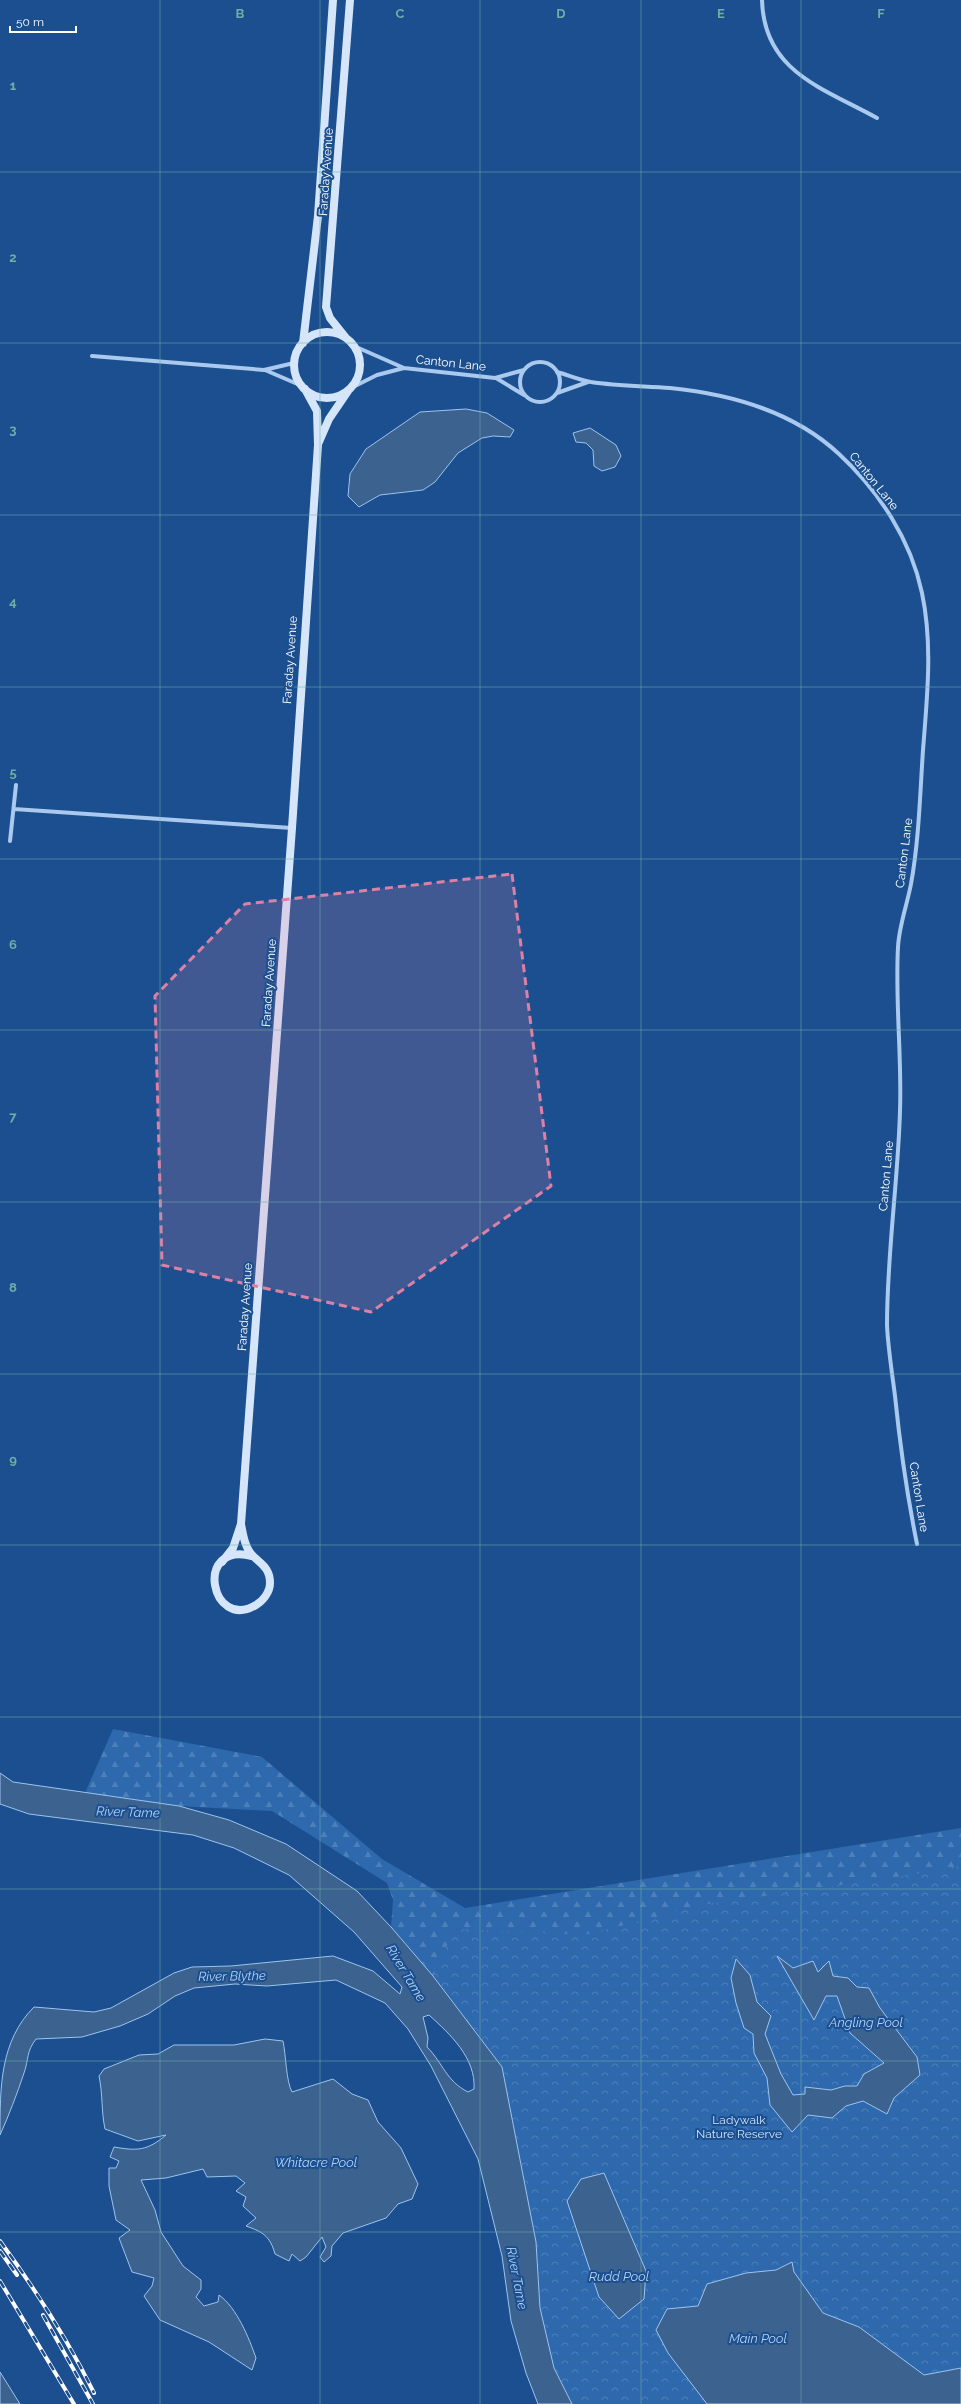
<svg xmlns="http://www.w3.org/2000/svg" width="961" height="2404" viewBox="0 0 961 2404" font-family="Raleway,sans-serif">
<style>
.forest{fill:url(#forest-firs)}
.park{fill:url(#park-crowns)}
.water{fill:#3c6290;stroke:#9cc4f0;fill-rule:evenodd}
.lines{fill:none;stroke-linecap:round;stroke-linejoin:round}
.street{stroke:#a9c9ee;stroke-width:4}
.secondary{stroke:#d6e6fa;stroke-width:8}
.rail-casing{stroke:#fff;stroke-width:4}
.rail{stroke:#1b4f8f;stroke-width:2.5;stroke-dasharray:8;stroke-linecap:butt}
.marked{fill:#dd80a5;fill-opacity:0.2;stroke:#dd80a5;stroke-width:3;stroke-dasharray:8 5;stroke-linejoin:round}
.grid{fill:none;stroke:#6fada8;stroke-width:1;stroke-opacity:0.55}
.labels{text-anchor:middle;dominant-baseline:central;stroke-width:4;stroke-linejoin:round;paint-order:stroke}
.street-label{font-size:12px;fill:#fff;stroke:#1b4f8f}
.park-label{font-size:12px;fill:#cfe3fa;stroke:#1b4f8f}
.water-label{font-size:13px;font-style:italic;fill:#b5d3f5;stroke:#1b4f8f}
.grid-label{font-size:13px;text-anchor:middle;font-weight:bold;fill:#6fada8;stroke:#1b4f8f;stroke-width:4;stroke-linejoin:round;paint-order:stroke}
</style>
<defs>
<pattern id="forest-firs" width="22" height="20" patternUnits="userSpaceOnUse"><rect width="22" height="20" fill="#2e69ad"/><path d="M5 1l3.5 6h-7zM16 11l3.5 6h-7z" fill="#4d80b9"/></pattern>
<pattern id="park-crowns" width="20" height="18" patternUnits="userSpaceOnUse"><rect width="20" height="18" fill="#2e69ad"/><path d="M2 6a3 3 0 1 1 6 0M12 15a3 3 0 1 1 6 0" fill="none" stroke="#4d80b9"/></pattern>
</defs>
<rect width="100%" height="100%" fill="#1b4f8f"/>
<path class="forest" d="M113,1729L262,1757L382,1859L465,1908L961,1828V2128L433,1976L391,1927L393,1900L387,1883L272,1811L179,1806L85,1793Z"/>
<path class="park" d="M961,1866V2404H572L554,2368L540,2308L536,2242L502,2067L433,1976L452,1934L458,1929L584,1935L707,1904L890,1878Z"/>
<path class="water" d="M466,409L487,413L514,430L510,437L493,436L482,438L458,453L435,482L423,490L380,495L359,507L348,496L350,474L366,449L420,412Z
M590,428L616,445L621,456L615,467L602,471L594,466L593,450L586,443L576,442L573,433Z
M0,1773L13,1782L179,1806L229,1820L286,1844L357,1891L391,1927L433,1976L502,2067L536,2242L540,2308L554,2368L572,2404H538L526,2373L511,2321L502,2256L478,2159L431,2066L408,2029L385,2003L336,1980L267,1986L235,1984L194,1988L175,1996L148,2014L120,2026L82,2037L36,2039C26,2052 29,2059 24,2073C17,2094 9,2115 0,2135C0,2087 0,2041 34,2007L94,2012L111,2008L174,1973L192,1967L231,1966L333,1956L373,1971L400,1994L402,1987L354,1932L289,1875L234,1848L193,1835L29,1814L0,1804ZM429,2015C450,2034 476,2058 474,2089L468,2092C446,2081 443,2063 427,2047L428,2038L423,2017Z
M777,1956L793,1968L813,1961L818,1972L829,1961L833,1976L848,1978L857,1987L869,1988L880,2008L917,2057L920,2075L894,2098L887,2114L863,2101L846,2106L832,2118L808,2115L792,2132L770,2105L767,2078L754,2053L753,2034L744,2028L736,2003L731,1978L736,1959L750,1975L757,2002L771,2016L765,2034L781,2074L793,2095L805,2094V2087L831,2090L845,2086H857L864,2074L884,2063L850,2033L837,1996H826L814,2020Z
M265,2039L283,2041C286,2055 286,2081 292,2092L333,2079L352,2094L368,2100L378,2122L401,2148L418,2184L412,2199L398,2204L386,2218L343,2233L332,2246L331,2256L324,2262L320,2257L326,2247L322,2237L306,2257L300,2261L292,2254L289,2261L275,2254C270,2236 263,2232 246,2226L256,2218L243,2206L246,2197L236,2191L245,2183L236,2176L207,2177L203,2169L166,2178L141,2180L155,2210L161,2232L183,2266L201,2280V2289L196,2297L204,2306L218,2302L219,2295C237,2308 249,2338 256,2358L252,2370L209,2342L160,2320L144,2296L152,2286L154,2278L132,2272L119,2238L130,2230L116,2220L109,2186V2168H116L119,2161L110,2157L114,2147C137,2151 147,2151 166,2135L138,2141L105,2129C101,2110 103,2095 99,2076L104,2069L139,2055L158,2054L174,2045H234Z
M604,2173L646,2271L644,2299L619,2319L599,2297L567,2201L581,2179Z
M792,2262L794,2272L823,2313L859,2327L924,2375L961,2368V2404H707L668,2353L656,2330L667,2309L698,2306L707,2284L746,2273L776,2270Z
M0,2372L20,2404H0Z"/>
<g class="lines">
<path class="street" d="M762,0C764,72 823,88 877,118
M354,346L404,368L495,378L524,370
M92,356L264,370L294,363
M520 382a20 20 0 1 1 40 0a20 20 0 1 1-40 0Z
M265,370L302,386
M557,372C568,375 580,380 591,382C617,386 644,386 670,388C730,394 794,412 839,454C879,491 911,540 922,593C933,645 927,698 923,750C920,794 919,840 911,884C907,905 899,926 898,947C895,1002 902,1056 900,1111C898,1182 887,1253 887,1325C888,1348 892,1372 895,1396C900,1445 907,1495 917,1544
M496,378L524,395
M353,387L377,375L404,368
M557,393L588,382
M14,809L292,828
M10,841L16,785"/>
<path class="secondary" d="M294 365a33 33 0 1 1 66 0a33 33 0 1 1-66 0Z
M346,338L330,318L326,307L350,0
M303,343L318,216L333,0
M319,442L329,419L348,391
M241,1524C243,1535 245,1548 253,1556C261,1564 270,1568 270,1583C270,1592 263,1601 256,1605C211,1632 193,1541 252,1556
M222,1562L233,1548L241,1524L292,828L318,445L317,411L305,389"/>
<g class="rail-casing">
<path id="rail" d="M0,2241C35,2289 68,2340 94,2393
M0,2251L17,2275
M0,2281L74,2404
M43,2315L93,2404"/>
</g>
<use href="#rail" class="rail"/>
</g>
<path class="marked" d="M512,874L551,1186L371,1312L162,1265L155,996L245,904Z"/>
<path class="grid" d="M160,0V2404M320,0V2404M480,0V2404M641,0V2404M801,0V2404M0,172H961M0,343H961M0,515H961M0,687H961M0,859H961M0,1030H961M0,1202H961M0,1374H961M0,1545H961M0,1717H961M0,1889H961M0,2061H961M0,2232H961"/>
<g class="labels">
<g class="street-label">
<text transform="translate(326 172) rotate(-86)">Faraday Avenue</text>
<text transform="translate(451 363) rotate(6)">Canton Lane</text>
<text transform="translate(874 481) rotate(51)">Canton Lane</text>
<text transform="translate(290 660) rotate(-86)">Faraday Avenue</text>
<text transform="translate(904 853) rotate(-83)">Canton Lane</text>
<text transform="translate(269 983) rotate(-86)">Faraday Avenue</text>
<text transform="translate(886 1176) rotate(-85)">Canton Lane</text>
<text transform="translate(245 1307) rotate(-86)">Faraday Avenue</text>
<text transform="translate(919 1497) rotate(81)">Canton Lane</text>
</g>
<g class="park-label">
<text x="739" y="2120">Ladywalk<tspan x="739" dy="14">Nature Reserve</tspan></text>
</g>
<g class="water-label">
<text transform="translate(128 1812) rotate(2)">River Tame</text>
<text transform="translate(406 1973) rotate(59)">River Tame</text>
<text transform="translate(232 1976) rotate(-1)">River Blythe</text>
<text x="866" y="2022">Angling Pool</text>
<text x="316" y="2162">Whitacre Pool</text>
<text x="619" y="2276">Rudd Pool</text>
<text transform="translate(517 2278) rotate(79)">River Tame</text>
<text x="758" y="2338">Main Pool</text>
</g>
</g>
<g class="grid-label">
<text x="240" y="18">B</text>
<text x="400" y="18">C</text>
<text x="561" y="18">D</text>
<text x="721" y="18">E</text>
<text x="881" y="18">F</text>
<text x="13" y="90">1</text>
<text x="13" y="262">2</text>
<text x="13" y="434">3</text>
<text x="13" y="606">4</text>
<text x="13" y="777">5</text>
<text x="13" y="949">6</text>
<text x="13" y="1121">7</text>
<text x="13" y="1292">8</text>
<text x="13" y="1464">9</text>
</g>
<path d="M10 26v6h66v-6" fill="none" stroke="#ffffff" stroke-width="2"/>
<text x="16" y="26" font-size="12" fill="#ffffff" stroke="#1b4f8f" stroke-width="3" paint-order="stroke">50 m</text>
</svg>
